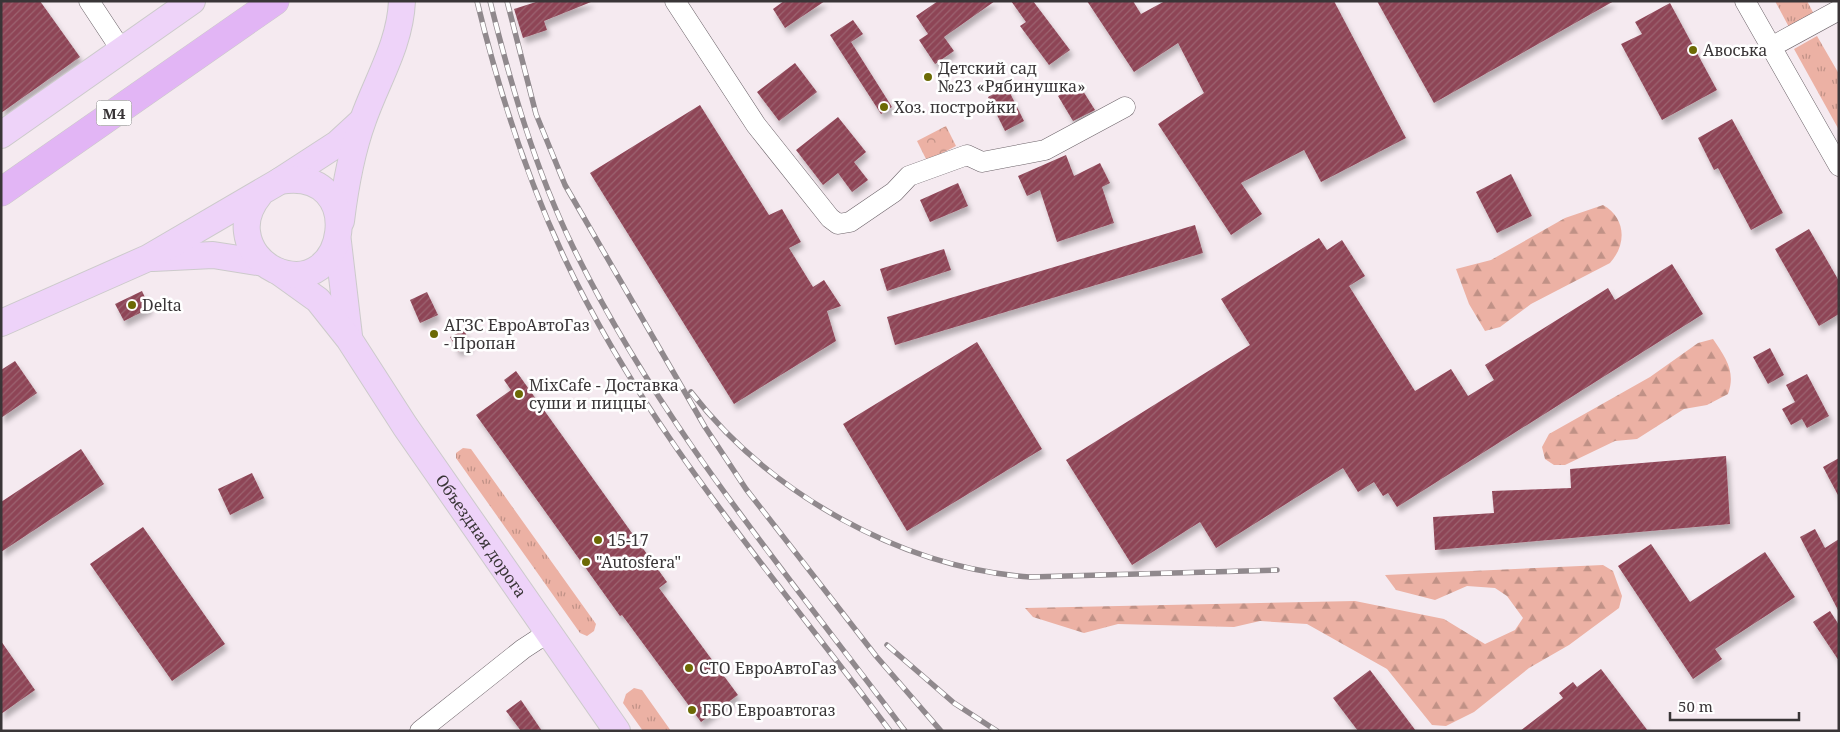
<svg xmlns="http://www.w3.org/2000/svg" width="1840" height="732" viewBox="0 0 1840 732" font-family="'Noto Serif',serif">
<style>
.grass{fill:url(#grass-tufts)}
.forest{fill:url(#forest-firs)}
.park{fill:url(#park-crowns)}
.building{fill:url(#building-hatch);filter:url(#shadow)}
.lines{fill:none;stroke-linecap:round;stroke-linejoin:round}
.minor-casing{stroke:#6c6369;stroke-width:21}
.major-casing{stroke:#cccacb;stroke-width:28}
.highway-casing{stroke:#cccacb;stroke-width:29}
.minor{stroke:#fff;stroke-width:20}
.major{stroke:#eed3f9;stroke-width:26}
.highway{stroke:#e2b5f5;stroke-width:28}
.rail-casing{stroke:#90898d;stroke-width:5.5}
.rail{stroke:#fff;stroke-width:4;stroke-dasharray:11;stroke-linecap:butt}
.poi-dot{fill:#6c6a05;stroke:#fff;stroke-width:2}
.labels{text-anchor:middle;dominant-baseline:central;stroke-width:5;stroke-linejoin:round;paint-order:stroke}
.shield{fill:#fff;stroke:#747273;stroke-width:1}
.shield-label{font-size:15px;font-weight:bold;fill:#393537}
.poi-label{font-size:16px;fill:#393537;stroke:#fff;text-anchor:start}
.street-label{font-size:16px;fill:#393537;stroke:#fff}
</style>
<defs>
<pattern id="grass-tufts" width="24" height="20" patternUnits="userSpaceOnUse" patternTransform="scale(1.25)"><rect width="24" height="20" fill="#ecb1a4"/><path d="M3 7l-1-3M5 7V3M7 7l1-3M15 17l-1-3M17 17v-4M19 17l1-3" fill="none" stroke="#c09186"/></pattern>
<pattern id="forest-firs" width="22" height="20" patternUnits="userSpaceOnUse" patternTransform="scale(1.25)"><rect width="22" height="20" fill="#ecb1a4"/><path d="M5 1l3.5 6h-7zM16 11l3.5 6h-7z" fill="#c09186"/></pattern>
<pattern id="park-crowns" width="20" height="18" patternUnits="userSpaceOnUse" patternTransform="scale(1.25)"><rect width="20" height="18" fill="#ecb1a4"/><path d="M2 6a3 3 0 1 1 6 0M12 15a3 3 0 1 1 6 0" fill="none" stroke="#c09186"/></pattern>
<pattern id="building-hatch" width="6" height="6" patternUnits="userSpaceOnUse" patternTransform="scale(1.25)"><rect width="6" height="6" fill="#8e4456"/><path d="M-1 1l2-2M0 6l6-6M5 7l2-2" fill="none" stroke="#9c6471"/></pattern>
<filter id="shadow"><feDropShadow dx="3" dy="5.5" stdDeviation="2.5" flood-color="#0004"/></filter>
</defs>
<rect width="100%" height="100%" fill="#f5eaf0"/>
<path class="grass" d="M1775,1H1807L1815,16L1790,29Z
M1817,36L1839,74V130L1794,49Z
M463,448L471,449L596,624L594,631L587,636L580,633L456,458V453Z
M634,688L642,690L671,731H643L623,703L626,694Z"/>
<path class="forest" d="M1603,205C1626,218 1627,244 1610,263L1531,304L1500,327L1485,331L1469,304L1456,269L1491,260L1565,218Z
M1713,339C1726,358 1736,372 1728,394L1707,405L1684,409L1637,439L1615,441L1565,465H1554L1545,459L1542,447L1549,434L1650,377L1698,343Z
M1603,565L1613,571L1622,596L1619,608L1569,645L1529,668L1474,712L1446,726L1432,725L1387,669L1307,624L1260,621L1234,627L1118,624L1084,633L1033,617L1025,608L1355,601L1444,619L1485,644L1515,630L1523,618L1507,596L1495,588L1467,586L1435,600L1396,590L1385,575Z"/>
<path class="park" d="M946,126L956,146L927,161L917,141Z"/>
<path class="building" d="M1,1H40L80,57L1,113Z
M539,1H591V2L544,21L547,30L523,38L514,9Z
M784,1H825L785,28L773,9Z
M938,1H995L944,37L954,51L935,64L919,40L928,34L916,16Z
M1011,1H1033L1070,50L1049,65L1020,26L1026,22Z
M1087,1H1133L1141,14L1165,1H1334L1406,138L1321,182L1304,150L1241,183L1262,214L1231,235L1158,124L1204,93L1178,43L1134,72Z
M1377,1H1614L1434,103Z
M1670,3L1717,90L1662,120L1621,44L1642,34L1635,22Z
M853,20L863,34L851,42L892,107L881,114L830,35Z
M795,63L817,92L779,121L757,92Z
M1078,83L1095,110L1073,121L1058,96Z
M1007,87L1024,121L1005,131L988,97Z
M700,105L769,215L782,209L801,242L789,248L813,287L824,280L841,306L827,311L836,341L734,404L590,173Z
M838,117L866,152L854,162L868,180L852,192L838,173L823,185L796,150Z
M1732,119L1783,213L1751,230L1718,168L1714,170L1698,138Z
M1066,155L1074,176L1100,163L1110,183L1102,187L1114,223L1057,242L1040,190L1027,196L1018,176Z
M1511,174L1532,216L1497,233L1476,192Z
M958,183L968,206L930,222L920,200Z
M1195,225L1203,253L895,345L887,317Z
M1809,229L1839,281V314L1819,326L1775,249Z
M1319,238L1327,250L1342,240L1365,276L1349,286L1415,391L1451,369L1468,396L1494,380L1485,365L1608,288L1615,300L1672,264L1703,314L1397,507L1388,493L1383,496L1374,482L1358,492L1343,468L1216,548L1200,522L1132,565L1066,460L1250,345L1221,299Z
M944,249L951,270L887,291L880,269Z
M142,291L150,308L124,321L115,304Z
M427,292L438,315L420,323L410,300Z
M464,330L471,345L458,352L450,337Z
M977,342L1042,449L907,531L843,424Z
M1770,348L1784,375L1768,384L1753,357Z
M15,361L37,393L1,418V370Z
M516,371L667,582L659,588L738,695L701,722L622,615L620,616L476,415L511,390L504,380Z
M1807,374L1829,416L1807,428L1802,419L1791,425L1782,409L1795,402L1786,385Z
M81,449L104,484L1,552V502Z
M1726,456L1730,524L1435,550L1433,517L1494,513L1492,491L1571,488L1570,469Z
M1839,458V497L1823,467Z
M252,473L264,498L230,515L218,489Z
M143,527L225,644L172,681L90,564Z
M1815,529L1825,548L1839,539V612L1800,537Z
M1651,544L1690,602L1765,552L1795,597L1715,649L1722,659L1693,679L1618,566Z
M1830,611L1839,625V661L1813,622Z
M1,641L35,690L1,714Z
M1601,669L1648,731H1520L1563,698L1559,693L1573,682L1577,687Z
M1370,670L1416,731H1358L1333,698Z
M521,700L542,731H521L506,711Z"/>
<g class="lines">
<g class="minor-casing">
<path id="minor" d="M89,1L122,51
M675,1L756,125L830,218L838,224L850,222L894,192L909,176L967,155L982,162L1045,150L1125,107
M1745,1L1839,166
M1771,47L1839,10
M420,731L523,649L549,632"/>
</g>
<g class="major-casing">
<g id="major">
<path d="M1,135L192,1"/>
<path d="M280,181L337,144L362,121"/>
<path d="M341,221C345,188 351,153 363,120C377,80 400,45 402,1"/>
<path d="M338,242L349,336"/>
<path d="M153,258L213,255L264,263"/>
<path id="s1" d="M279,272L318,300L349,339L405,426L617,731"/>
<path d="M1,323L148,258L280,181C369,166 348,302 275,270C260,263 249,249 247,232C245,217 251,205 260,194"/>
</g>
</g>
<g class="highway-casing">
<path id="highway" d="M1,192L275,1"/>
</g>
<use href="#minor" class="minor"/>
<use href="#major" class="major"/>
<use href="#highway" class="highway"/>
<g class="rail-casing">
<path id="rail" d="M477,1C498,88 525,173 563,255C645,430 775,577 890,731
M490,1C511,85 535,169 573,247C659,423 788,575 905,731
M507,1L536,114L565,185L705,427L746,489L876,656L941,731
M691,392C770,494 902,568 1030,577L1277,570
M887,645L954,703L997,731"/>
</g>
<use href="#rail" class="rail"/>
</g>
<g class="poi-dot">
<circle cx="1693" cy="50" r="5"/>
<circle cx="928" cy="77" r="5"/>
<circle cx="884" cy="107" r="5"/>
<circle cx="132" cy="305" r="5"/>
<circle cx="434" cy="334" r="5"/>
<circle cx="519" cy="394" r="5"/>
<circle cx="598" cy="540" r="5"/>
<circle cx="586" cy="562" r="5"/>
<circle cx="689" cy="668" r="5"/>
<circle cx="692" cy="710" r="5"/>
</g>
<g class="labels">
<rect class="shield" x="96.5" y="100.5" width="35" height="25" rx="4"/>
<g class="shield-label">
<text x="114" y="113">M4</text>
</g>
<g class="poi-label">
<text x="1703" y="50">Авоська</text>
<text x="938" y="68">Детский сад<tspan x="938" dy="18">№23 «Рябинушка»</tspan></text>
<text x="894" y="107">Хоз. постройки</text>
<text x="142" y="305">Delta</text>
<text x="444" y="325">АГЗС ЕвроАвтоГаз<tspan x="444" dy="18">- Пропан</tspan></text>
<text x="529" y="385">MixCafe - Доставка<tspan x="529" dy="18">суши и пиццы</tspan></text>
<text x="608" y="540">15-17</text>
<text x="596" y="562">"Autosfera"</text>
<text x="699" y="668">СТО ЕвроАвтоГаз</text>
<text x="702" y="710">ГБО Евроавтогаз</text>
</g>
<g class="street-label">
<text stroke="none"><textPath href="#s1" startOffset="335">Объездная дорога</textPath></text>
</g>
</g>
<rect width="1840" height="732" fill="none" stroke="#393537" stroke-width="5"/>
<path d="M1670 712v8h129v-8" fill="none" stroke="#393537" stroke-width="2.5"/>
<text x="1678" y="712" font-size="15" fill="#393537" stroke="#ffffff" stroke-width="4" paint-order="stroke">50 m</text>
</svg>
